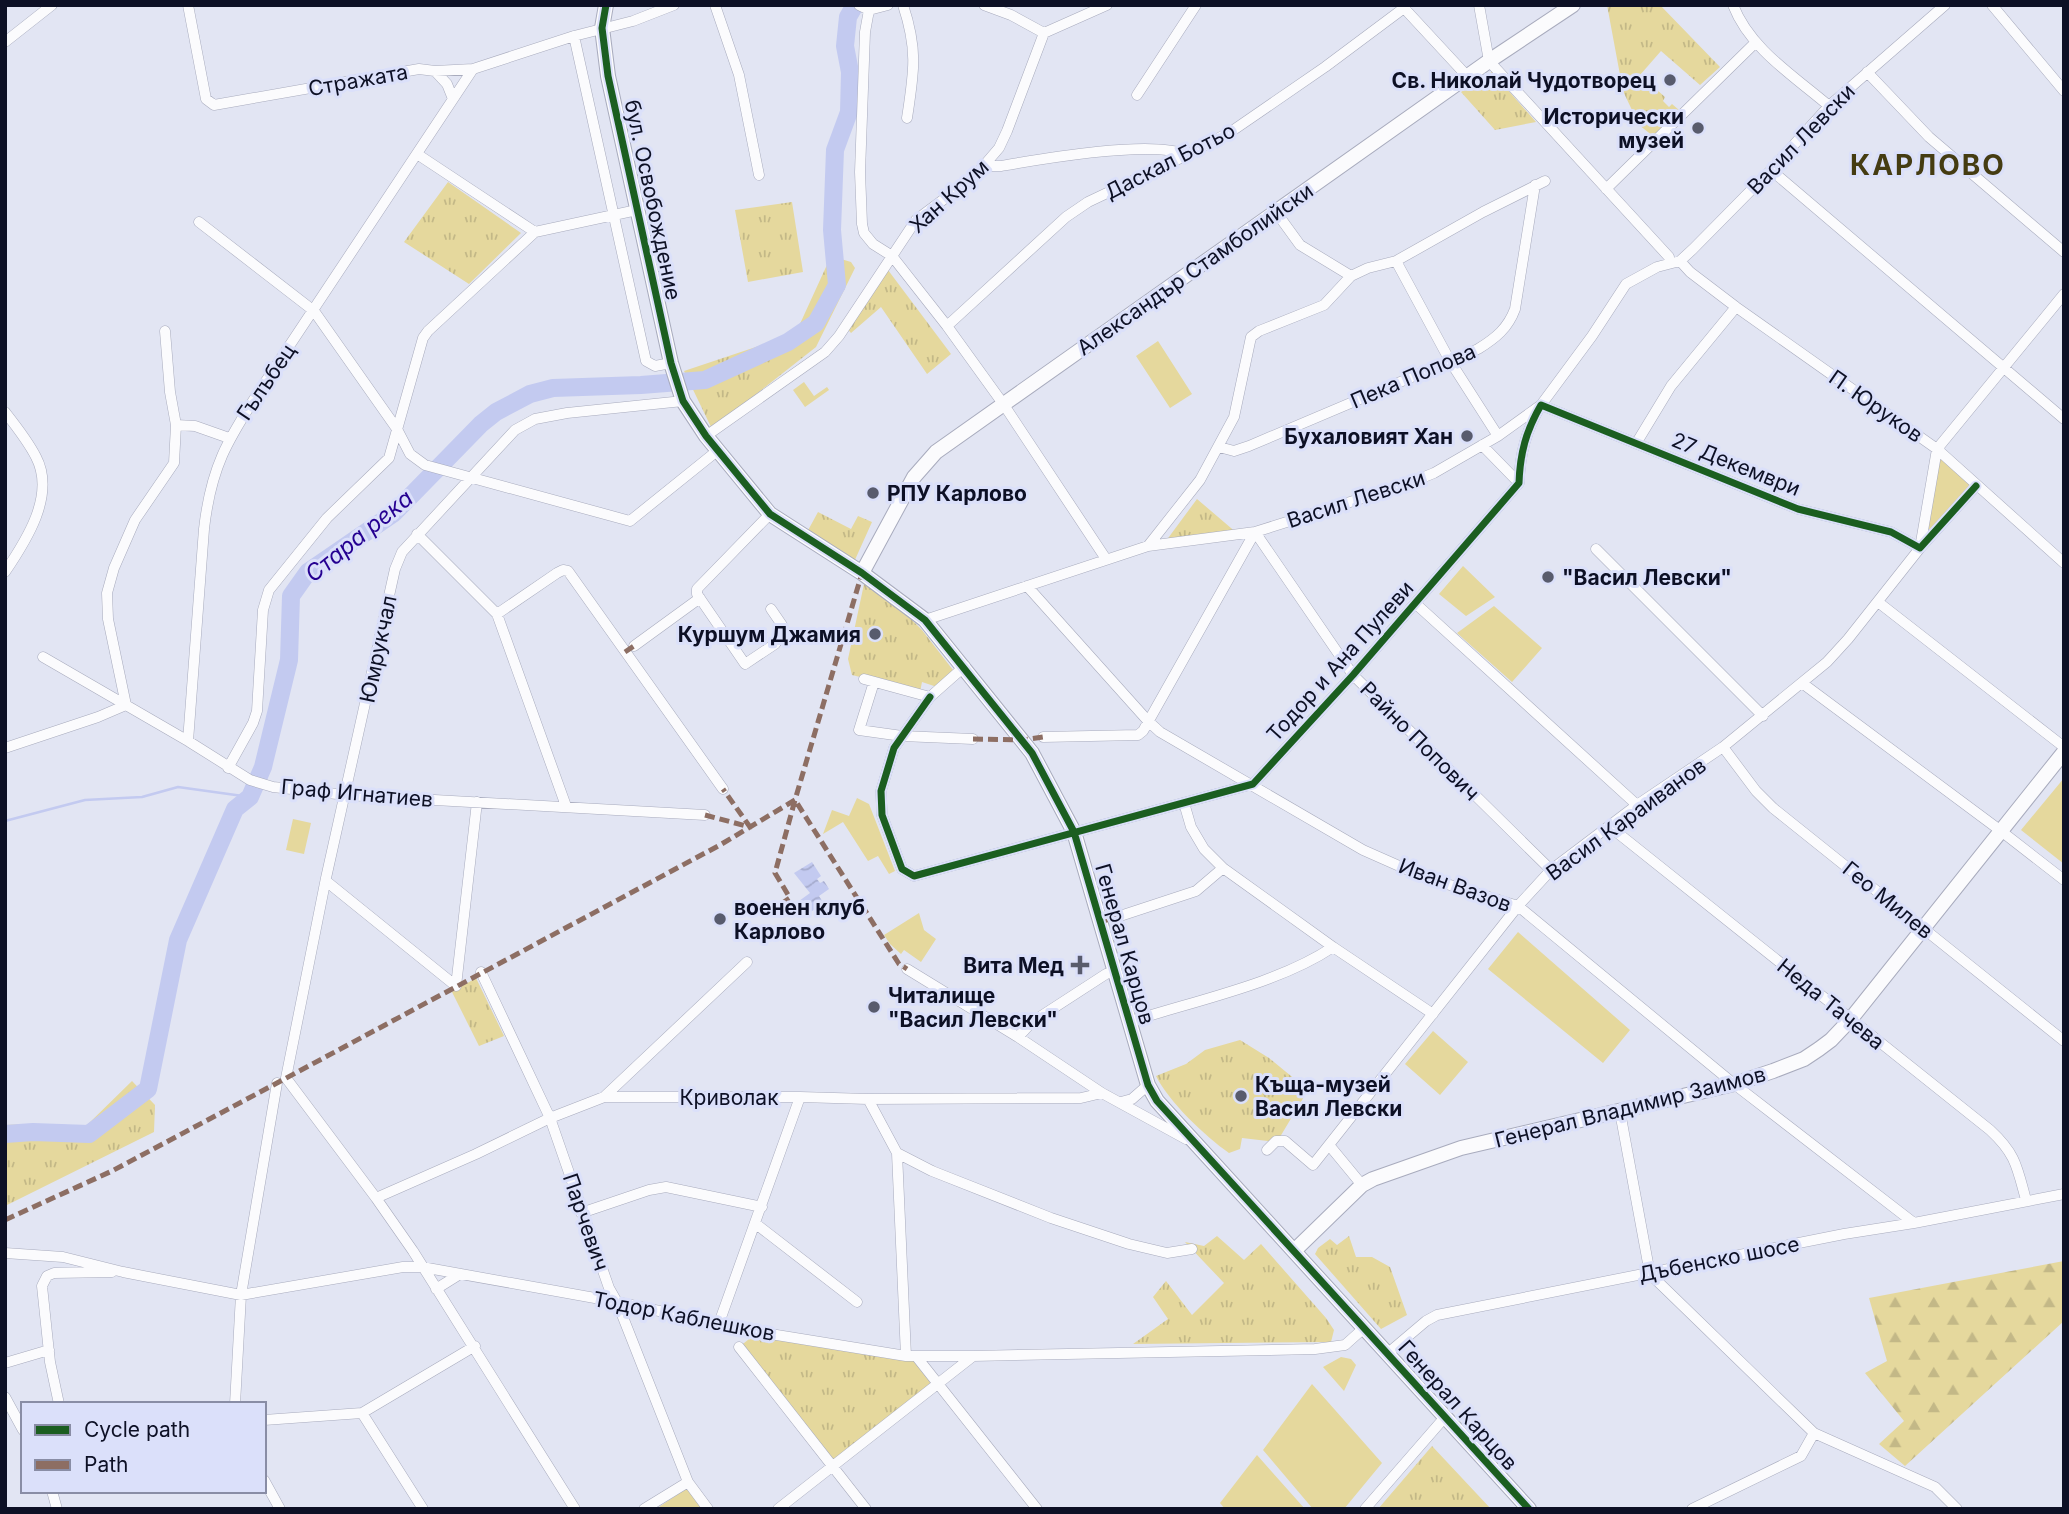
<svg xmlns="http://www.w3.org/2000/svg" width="2069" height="1514" viewBox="0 0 2069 1514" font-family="Inter,sans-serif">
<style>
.grass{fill:#e5d89d}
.forest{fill:url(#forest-firs)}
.park{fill:url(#park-tufts)}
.water{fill:url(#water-waves)}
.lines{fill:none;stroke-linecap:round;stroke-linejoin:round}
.stream{stroke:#c3caf0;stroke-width:2.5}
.river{stroke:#c3caf0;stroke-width:18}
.street-casing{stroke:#a8abbd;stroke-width:11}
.secondary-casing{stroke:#a8abbd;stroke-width:16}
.street{stroke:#fbfbfd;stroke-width:10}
.secondary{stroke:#fbfbfd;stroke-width:14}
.quiet{stroke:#8d6e63;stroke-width:5;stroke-dasharray:10 5;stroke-linecap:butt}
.cycleway-casing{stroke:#dbe0fa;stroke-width:11}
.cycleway{stroke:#1b5e20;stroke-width:7}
.poi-dot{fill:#585b6d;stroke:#dbe0fa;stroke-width:2.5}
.labels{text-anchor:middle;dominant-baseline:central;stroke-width:6;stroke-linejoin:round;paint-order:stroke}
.street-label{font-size:21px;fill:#0d1025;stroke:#dbe0fa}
.poi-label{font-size:21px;font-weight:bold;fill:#0d1025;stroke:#dbe0fa;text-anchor:end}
.water-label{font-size:23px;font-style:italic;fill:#250091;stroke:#dbe0fa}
.district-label{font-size:28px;font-weight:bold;letter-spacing:2px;fill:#453c12;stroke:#dbe0fa}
</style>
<defs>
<pattern id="forest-firs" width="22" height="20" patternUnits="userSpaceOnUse" patternTransform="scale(1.75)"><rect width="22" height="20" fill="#e5d89d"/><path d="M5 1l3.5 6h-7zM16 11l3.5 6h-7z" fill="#c3b887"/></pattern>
<pattern id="park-tufts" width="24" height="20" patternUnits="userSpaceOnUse" patternTransform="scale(1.75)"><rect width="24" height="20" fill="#e5d89d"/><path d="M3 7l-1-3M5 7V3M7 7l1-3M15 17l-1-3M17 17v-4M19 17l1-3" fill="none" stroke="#c3b887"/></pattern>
<pattern id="water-waves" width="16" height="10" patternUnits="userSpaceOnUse" patternTransform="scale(1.75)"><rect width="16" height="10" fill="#c3caf0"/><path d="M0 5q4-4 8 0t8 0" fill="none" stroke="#a6acce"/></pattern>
</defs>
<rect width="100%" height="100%" fill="#e2e5f3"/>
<path class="grass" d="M1158,341L1192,394L1170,408L1136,356Z
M804,382L814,396L827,387L829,390L805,407L793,390Z
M1937,449L1976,486L1920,548Z
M1463,566L1495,597L1466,616L1439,594Z
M1494,606L1542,648L1512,682L1457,633Z
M2064,778V864L2021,830Z
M857,798L869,804L895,871L889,874L878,856L868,861L843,822L823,834L832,810L849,816Z
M293,819L311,823L304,854L286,850Z
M919,913L924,930L936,939L921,962L904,950L901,954L890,944L884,935Z
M1518,932L1630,1030L1603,1063L1488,969Z
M1433,1031L1468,1062L1440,1095L1405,1064Z
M1341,1357L1351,1359L1356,1365L1344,1391L1323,1367Z
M1312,1384L1382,1463L1344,1509H1313L1263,1450Z
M1257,1455L1305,1509H1225L1220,1503Z
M687,1488L702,1509H656Z"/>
<path class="forest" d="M2064,1261V1321L1905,1466L1879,1444L1904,1421L1865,1373L1887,1361L1869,1298Z"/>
<path class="park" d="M1607,5H1660L1720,67L1700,85L1661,51L1640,75L1665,97L1663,101L1669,107L1672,104L1679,110L1653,136L1639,125L1623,91Z
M1492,72L1536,122L1495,130L1461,92Z
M448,182L521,233L469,284L404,242Z
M792,202L803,272L748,282L735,210Z
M831,256L851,262L855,268L816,347L712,429L684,371L786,337L799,326Z
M885,266L951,354L927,374L881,307L851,333L845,326Z
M1197,499L1238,534L1163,545Z
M818,512L851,529L858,516L872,522L854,562L806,534Z
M864,584L906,614L922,630L953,670L937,687L922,682L920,692L852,675L848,659Z
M476,978L504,1036L479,1046L452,992Z
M1240,1040L1269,1058L1308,1090L1277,1142L1242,1138L1240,1149L1229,1153C1205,1136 1169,1102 1156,1076L1186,1064L1205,1050Z
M132,1081L155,1105L154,1132L5,1206V1125L28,1124L84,1128Z
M1217,1236L1244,1260L1261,1244L1326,1318L1334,1330L1331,1342L1133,1344L1168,1319L1153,1297L1166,1281L1192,1315L1224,1283L1185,1242L1204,1246Z
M1349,1236L1356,1257H1372L1390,1267L1407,1315L1381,1329L1315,1254L1318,1248L1330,1239L1337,1245Z
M758,1332L916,1356L939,1384L833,1466L739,1347Z
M1432,1446L1491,1509H1378Z"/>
<path class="water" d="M812,862L821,876L817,879L820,883L824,881L829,889L819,896L824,904L807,914L799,901L810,893L794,873Z"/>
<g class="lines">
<path class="stream" d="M5,821L85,800L142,797L178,787L250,797"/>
<path class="river" d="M5,1134L33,1132L89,1134L148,1089L178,940L235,809L250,797L263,767L289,660L291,596L308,572L394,513L481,424L496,412L530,394L553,388L641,385L705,380L788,342L816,323L837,285L832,230L835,150L849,112L850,72L845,46L848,17L855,5"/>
<g class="street-casing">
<path id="street" d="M188,5L206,99L214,105L419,69L435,71L473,69L574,36L633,21L674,5
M715,5L739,75L759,175
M859,5L869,10L888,5
M903,5C918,50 914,72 907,118
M984,5L1011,15L1044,33
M1406,5L1404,8L1467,76
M1479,5L1489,61L1669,257
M1733,5C1750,49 1794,76 1829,106
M1992,5L2064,91
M869,10L865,32L860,172L862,224L864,233L873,244L892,256L947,326L1004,405L1106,559
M574,36L646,361L655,366L671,363
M5,42L52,5
M435,71L447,84L453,99
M1867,72L1929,137L2064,252
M1137,95L1196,5
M417,154L535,232
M985,166H1001C1041,159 1153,139 1187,155
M1771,170L2064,419
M1606,189L1755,43
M1276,212L1300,245L1351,276
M199,222L314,311L397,429L410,454L425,465L630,521L717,451
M1396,261L1450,361L1498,436
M1680,261L1690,272L1736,307L1937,449L2064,563
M947,326L1066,217L1088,202L1187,155L1232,131L1325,67L1404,8
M5,412C16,426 28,441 36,457C56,495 26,541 5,572
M176,425L195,426L229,438
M706,436L825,352L839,336L916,220L975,176L999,148L1007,131L1044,33L1107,5
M1637,442L1671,386L1736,307
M1482,445L1519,483
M1219,447L1234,451L1249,446L1478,349C1496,338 1508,328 1515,309L1535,185
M770,514L697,589V594L745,664L775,644L783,633L782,625L771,609
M417,534L497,614L557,573L563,570L568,571L723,789
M1148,546L1200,480L1234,417L1251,337L1259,331L1324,305L1351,276L1368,268L1396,261L1483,212L1545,181
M1596,549L1763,716
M1027,586L1148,721L1160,732L1363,850L1424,877L1518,906L1734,1084L1914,1223
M1878,602L2064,747
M1416,604L1637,805
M497,614L566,806
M925,620L1148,546L1255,532L1404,485L1434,473L1498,436L1541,405L1592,336L1626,284L1657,267L1680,261L1693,249L1771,170L1829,106L1945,5
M634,646L700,598
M43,657L188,741L250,780L273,787L346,795L705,815
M864,679L930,697L965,666
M874,682L859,730L902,736L973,739
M1802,683L2001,831L2064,880
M930,697L894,748L881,791L882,815L902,869L914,876L1253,784L1353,675L1519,483C1520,453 1526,431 1541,405L1798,509L1891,532L1920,548L1976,486
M1043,737L1138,735L1143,731L1255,532L1353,675L1551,870
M188,741L204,529C211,467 227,441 260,390L473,69
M1723,747L1756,791L1773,808L2064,1041
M5,748L98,717L126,705L108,619L107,593L114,568L135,520L174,463L176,425L170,392L165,331
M228,768L253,723L257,711L263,610L269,590L327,518L389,458L423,338L428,331L535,232L637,210
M1184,803L1191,827L1204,849L1223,868L1333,947L1433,1014
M1609,826L1990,1130C2016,1154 2017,1167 2026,1200
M326,881L456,986
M1117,917L1196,891L1223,868
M907,969L1018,1037L1102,1093L1186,1139
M481,972L550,1118L609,1288L617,1302L688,1482L708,1509
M456,986L477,802
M1129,1022C1193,1001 1278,984 1333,947
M1018,1037L1032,1022L1106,974L1115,971
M604,1097L747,962
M868,1099L897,1153L906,1356
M1121,1102L1132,1099L1148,1085
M1620,1112L1650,1274L1814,1433L1801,1456L1692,1509
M1329,1145L1362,1185
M1267,1150L1276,1141H1285L1313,1165L1518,906L1551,870L1637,805L1723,747L1827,662L1848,639L1920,548L1937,449L2064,294
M897,1153L932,1171L1051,1218L1129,1244L1167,1253L1192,1249
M376,1198L476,1154L550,1118L604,1097H800L868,1099L1081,1098L1102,1093
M581,1213L649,1190L666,1187L762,1207
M756,1224L857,1302
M5,1253L63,1257L123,1272L241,1295L403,1267H422L617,1302L758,1332L906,1356H973L1315,1349L1345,1345L1364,1328
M436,1289L460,1274
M719,1323L800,1097
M739,1347L866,1509
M1387,1354L1426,1321L1437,1315L1844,1234L1914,1223L2064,1194
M916,1356L1037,1509
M5,1363L49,1350
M5,1397L23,1430
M59,1404L50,1362L42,1286L47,1276L54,1273L112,1272
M235,1404L241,1295L277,1083
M362,1413L423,1509
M264,1420L362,1413L475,1346
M1814,1433L1935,1487L1957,1509
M264,1480L280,1509
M52,1491L57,1509
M575,1509L413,1251L376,1198L286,1078L326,878L395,569L402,552L515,430L535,419L567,413L683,401
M644,1509L688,1482
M778,1509L972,1357
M1365,1509L1445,1417"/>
</g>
<g class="secondary-casing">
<path id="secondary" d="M606,5L602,28L608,76L671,363L683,401L706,436L770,514L862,573L925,620L1032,753L1074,832L1148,1085L1157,1101L1529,1509
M862,573L914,477L936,452L1489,61L1573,5
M1294,1251L1362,1185L1373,1179L1461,1148L1734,1084L1773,1071L1804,1059L1819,1049L1831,1040L1850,1020L2064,752"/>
</g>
<use href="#street" class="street"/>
<use href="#secondary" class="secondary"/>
<path class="quiet" d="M625,652L634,646
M973,739L1023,740L1043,737
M705,815L750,827L723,789
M781,904L790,898L775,873L795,800L899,964L907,969
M1100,922L1117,917
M5,1220L112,1171L277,1083L720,845L795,800L862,573"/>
<g class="cycleway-casing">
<path id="cycleway" d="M606,5L602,28L608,76L671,363L683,401L706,436L770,514L862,573L925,620L1032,753L1074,832L1148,1085L1157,1101L1529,1509
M930,697L894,748L881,791L882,815L902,869L914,876L1253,784L1353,675L1519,483C1520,453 1526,431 1541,405L1798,509L1891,532L1920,548L1976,486"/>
</g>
<use href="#cycleway" class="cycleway"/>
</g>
<g class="poi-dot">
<circle cx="1670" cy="80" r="7"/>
<circle cx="1698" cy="128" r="7"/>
<circle cx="1467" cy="436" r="7"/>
<circle cx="873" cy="493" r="7"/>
<circle cx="1548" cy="577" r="7"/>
<circle cx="875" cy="634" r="7"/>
<circle cx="720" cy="919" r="7"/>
<path d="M1076.5 954.5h7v7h7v7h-7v7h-7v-7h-7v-7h7z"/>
<circle cx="874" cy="1007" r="7"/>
<circle cx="1241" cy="1096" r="7"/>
</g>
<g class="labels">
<g class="street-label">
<text transform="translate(358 80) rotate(-10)">Стражата</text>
<text transform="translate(1801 139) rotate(-46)">Васил Левски</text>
<text transform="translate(1170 161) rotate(-27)">Даскал Ботьо</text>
<text transform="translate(949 196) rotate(-42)">Хан Крум</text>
<text transform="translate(653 200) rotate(78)">бул. Освобождение</text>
<text transform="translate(1195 269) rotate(-35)">Александър Стамболийски</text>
<text transform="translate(1413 376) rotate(-23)">Пека Попова</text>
<text transform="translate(266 382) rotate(-56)">Гълъбец</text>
<text transform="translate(1876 406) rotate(35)">П. Юруков</text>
<text transform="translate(1736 464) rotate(22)">27 Декември</text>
<text transform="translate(1356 499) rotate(-18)">Васил Левски</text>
<text transform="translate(378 649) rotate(-78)">Юмрукчал</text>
<text transform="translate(1340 661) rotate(-48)">Тодор и Ана Пулеви</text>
<text transform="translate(1420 741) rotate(45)">Райно Попович</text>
<text transform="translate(357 793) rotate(5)">Граф Игнатиев</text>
<text transform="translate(1626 819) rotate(-36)">Васил Караиванов</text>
<text transform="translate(1455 885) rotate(20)">Иван Вазов</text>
<text transform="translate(1888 900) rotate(39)">Гео Милев</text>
<text transform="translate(1125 944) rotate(74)">Генерал Карцов</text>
<text transform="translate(1831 1004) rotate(39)">Неда Тачева</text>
<text x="729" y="1097">Криволак</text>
<text transform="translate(1630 1107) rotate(-14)">Генерал Владимир Заимов</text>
<text transform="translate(586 1222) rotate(71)">Парчевич</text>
<text transform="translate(1719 1259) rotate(-11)">Дъбенско шосе</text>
<text transform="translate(684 1316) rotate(11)">Тодор Каблешков</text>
<text transform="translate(1458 1405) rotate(48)">Генерал Карцов</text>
</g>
<g class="poi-label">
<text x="1656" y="80">Св. Николай Чудотворец</text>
<text x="1684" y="116">Исторически<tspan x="1684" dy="24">музей</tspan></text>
<text x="1453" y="436">Бухаловият Хан</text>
<text x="887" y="493" text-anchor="start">РПУ Карлово</text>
<text x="1562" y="577" text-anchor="start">"Васил Левски"</text>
<text x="861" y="634">Куршум Джамия</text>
<text x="734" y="907" text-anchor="start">военен клуб<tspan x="734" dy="24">Карлово</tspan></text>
<text x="1064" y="965">Вита Мед</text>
<text x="888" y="995" text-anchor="start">Читалище<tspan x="888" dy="24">"Васил Левски"</tspan></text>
<text x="1255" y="1084" text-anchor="start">Къща-музей<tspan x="1255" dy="24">Васил Левски</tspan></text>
</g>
<g class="water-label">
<text transform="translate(359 536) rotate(-39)">Стара река</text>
</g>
<g class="district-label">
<text x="1928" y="165">КАРЛОВО</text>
</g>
</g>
<rect width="2069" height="1514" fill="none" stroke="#0d1025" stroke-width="14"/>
<rect x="21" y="1402" width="245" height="91" fill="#dbe0fa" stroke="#898da5" stroke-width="2"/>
<rect x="35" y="1425" width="35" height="10" fill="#1b5e20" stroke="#898da5" stroke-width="2"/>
<text x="84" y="1437" font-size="21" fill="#0d1025">Cycle path</text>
<rect x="35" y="1460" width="35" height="10" fill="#8d6e63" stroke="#898da5" stroke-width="2"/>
<text x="84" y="1472" font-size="21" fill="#0d1025">Path</text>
</svg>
